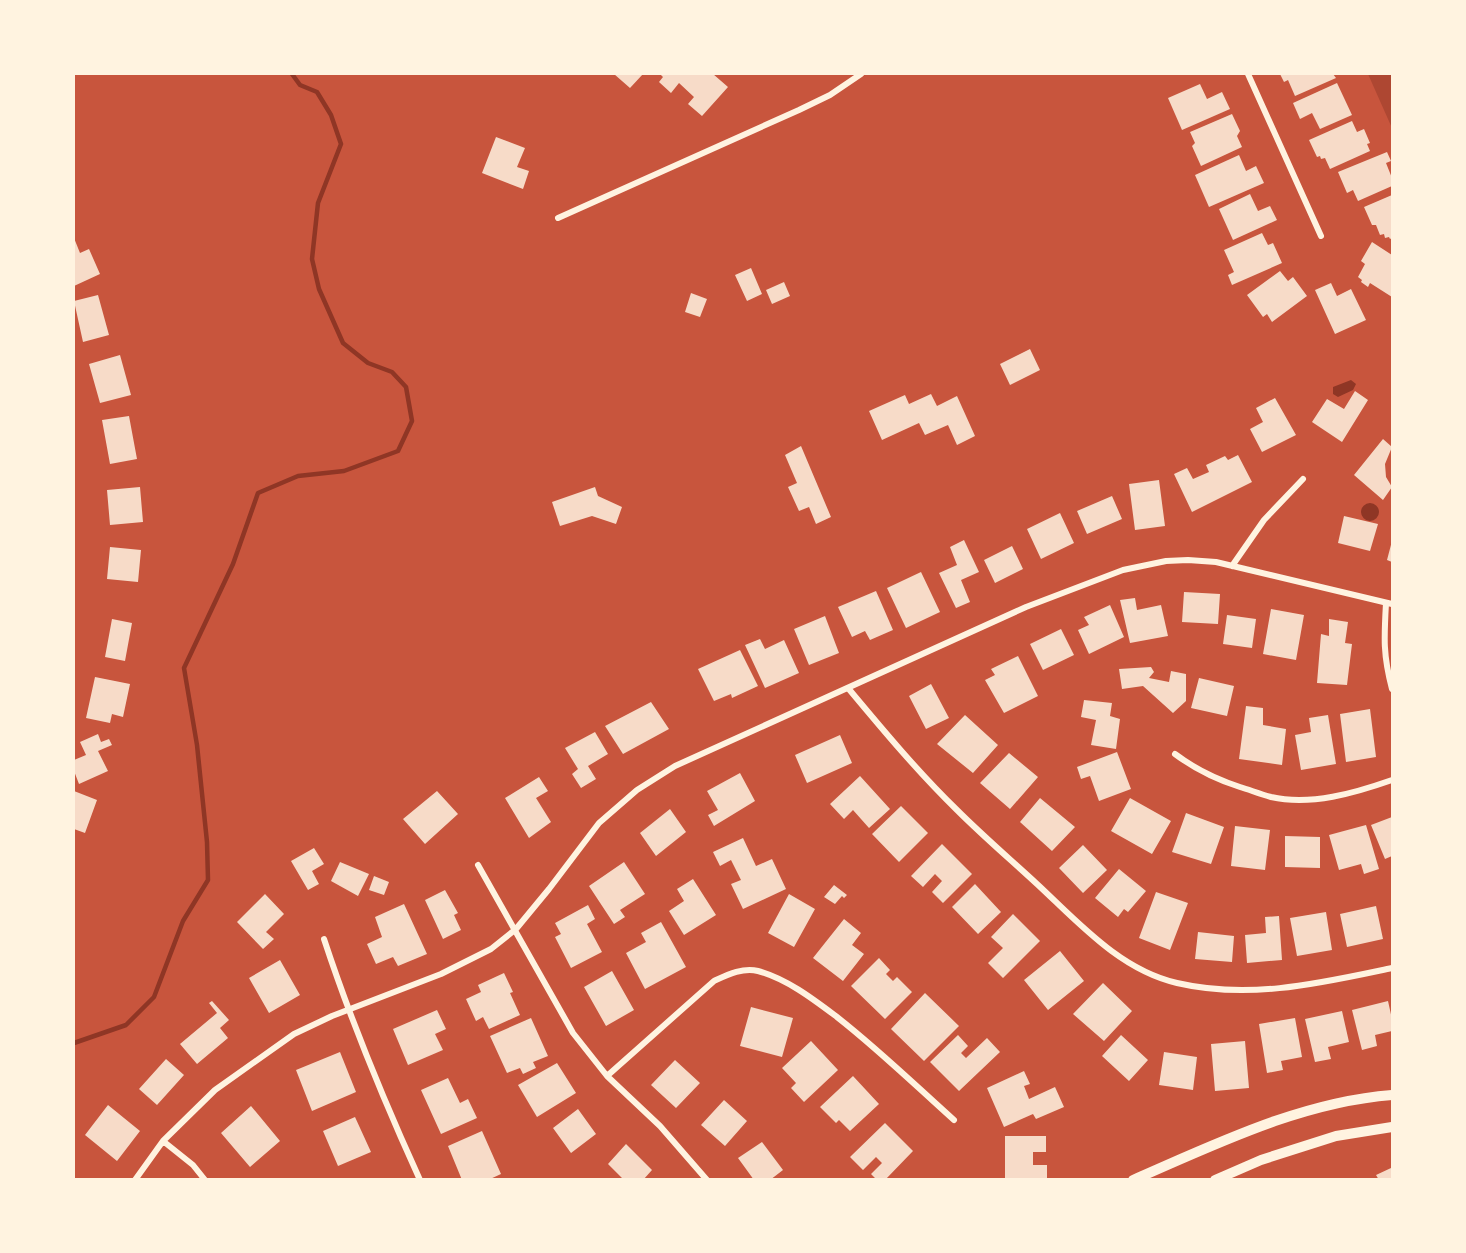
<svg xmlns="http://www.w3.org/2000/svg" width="1466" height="1253" viewBox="0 0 1466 1253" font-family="'Asap Condensed',sans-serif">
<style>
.green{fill:#ae4732}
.water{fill:#8f3625}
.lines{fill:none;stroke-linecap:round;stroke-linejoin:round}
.stream{stroke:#8f3625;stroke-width:4.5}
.building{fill:#f7dbc8}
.minor{stroke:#fff3e0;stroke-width:6}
.secondary{stroke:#fff3e0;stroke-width:10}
</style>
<rect width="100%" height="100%" fill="#c8553d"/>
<path class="green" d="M1368,74H1392V128Z"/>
<path class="water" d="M1351,380L1356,384L1353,390L1338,397L1333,394V387Z
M1361 512a9 9 0 1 1 18 0a9 9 0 1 1-18 0Z"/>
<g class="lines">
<path class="stream" d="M74,1043L126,1025L154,997L183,921L208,880L207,842L197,745L184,668L233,564L258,493L298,476L344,471L398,451L412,421L406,387L392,372L368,363L343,343L319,289L312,259L318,203L341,144L331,115L317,92L300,85L292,74"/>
</g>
<path class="building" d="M614,74H643L630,88Z
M660,74H713L728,87L702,116L688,104L694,97L679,83L671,93L659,82L663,77Z
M1280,74H1333L1336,78L1295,96L1288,80L1284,82Z
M1337,83L1352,115L1320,129L1312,113L1300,119L1293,103Z
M1200,84L1207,99L1222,92L1230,109L1182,130L1168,98Z
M1232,114L1240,131L1237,136L1242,147L1201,166L1192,146L1195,143L1190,132Z
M1352,121L1357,132L1364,129L1370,143L1367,144L1370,151L1330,169L1325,158L1321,159L1320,156L1317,157L1309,140Z
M496,137L525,148L517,167L529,171L523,189L482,173Z
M1387,152L1391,161L1386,163L1392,178V186L1358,201L1353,190L1347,193L1338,172Z
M1239,155L1246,171L1256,166L1264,183L1209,207L1195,175Z
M1250,194L1258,211L1270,206L1277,220L1233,240L1219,209Z
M1392,195V238L1390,239L1389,237L1385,238L1384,234L1380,235L1376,225H1372L1364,207Z
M1262,233L1268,245L1273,243L1282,263L1232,285L1228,275L1234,272L1224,250Z
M74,238L80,253L89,249L100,274L74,286Z
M1372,242L1392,255V297L1370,283L1368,287L1361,282L1362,280L1358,277L1365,264L1361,261Z
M751,268L762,294L747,301L735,275Z
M1280,271L1288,281L1293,277L1307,296L1272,322L1267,314L1263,317L1247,295Z
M784,282L790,296L772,304L766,290Z
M1331,283L1337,296L1351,289L1366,320L1335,334L1315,290Z
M691,293L707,299L700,317L685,312Z
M98,295L109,335L83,342L74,301Z
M1030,349L1040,370L1010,385L1000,364Z
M120,355L131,395L100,403L89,364Z
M1355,391L1368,400L1342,442L1312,422L1327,399L1344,409Z
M931,394L937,406L957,396L975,436L957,445L948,425L925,435L919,423L882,440L869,411L905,395L909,404Z
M1275,398L1296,435L1262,452L1250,429L1263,422L1256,408Z
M129,416L137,459L110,464L102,420Z
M1383,439L1392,447L1385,464L1386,477L1392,487L1383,500L1354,475Z
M801,446L831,517L816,524L809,507L799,511L788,487L797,483L785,455Z
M1238,455L1252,482L1192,512L1174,474L1187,468L1193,479L1209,472L1206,465L1225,456L1228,460Z
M1159,480L1165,526L1135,530L1129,484Z
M140,487L143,522L110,525L107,490Z
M595,487L598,496L622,507L616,524L592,516L560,526L552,502Z
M1112,496L1122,519L1087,534L1077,511Z
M1060,513L1074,543L1041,559L1027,529Z
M1344,516L1378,524L1370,551L1338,543Z
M964,540L979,572L961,580L970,602L956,608L939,573L957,565L950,547Z
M1392,541V562L1387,560Z
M1012,546L1023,569L995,583L984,560Z
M110,547L141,550L138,582L107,579Z
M921,572L940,612L906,628L887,588Z
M876,591L893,630L870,640L865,631L852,637L838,607Z
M1184,592L1220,594L1218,624L1182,622Z
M1135,598L1137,610L1161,605L1168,636L1130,643L1120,600Z
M1110,605L1124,637L1089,654L1078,630L1089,625L1084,617Z
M1271,609L1304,615L1296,660L1263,654Z
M1227,615L1256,619L1252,648L1223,644Z
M825,616L839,653L809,665L794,629Z
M112,619L132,623L125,661L105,657Z
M1329,619L1348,622L1345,643L1352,644L1347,685L1317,683L1321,634L1329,636Z
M1061,629L1074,655L1043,670L1030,644Z
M760,639L765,649L784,640L799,673L765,688L745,645Z
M740,650L758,686L732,698L731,694L714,701L698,669Z
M1018,656L1038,696L1004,713L985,680L995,675L991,669Z
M1151,667L1154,672L1149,678L1169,682L1171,671L1186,674V701L1173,713L1143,686L1122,689L1119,669Z
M95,677L130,684L123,717L112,714L110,723L86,718Z
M1199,678L1234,686L1227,716L1191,708Z
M931,684L949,718L926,729L909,696Z
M1084,700L1112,703L1110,716L1120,719L1116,749L1091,745L1096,720L1081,717Z
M651,702L669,729L623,754L605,726Z
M1246,706L1263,708V725L1286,729L1282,765L1239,759Z
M1370,709L1376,757L1346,762L1340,714Z
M965,715L998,745L973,773L937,744Z
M1328,715L1336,764L1301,770L1295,735L1311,732L1309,718Z
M595,732L608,754L588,766L596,779L581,788L572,774L578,769L565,748Z
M98,734L101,742L109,739L112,745L98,751L108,771L79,784L74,771V760L86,755L80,742Z
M840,735L852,763L807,783L795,755Z
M1117,752L1131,789L1099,801L1090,776L1081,779L1077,767Z
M1009,753L1038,777L1010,809L980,783Z
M740,773L755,801L714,826L708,815L718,810L707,791Z
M860,776L890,809L869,828L853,810L844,819L830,804Z
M539,777L548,791L536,798L551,822L529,838L505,798Z
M74,791L97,800L85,833L74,829Z
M437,791L458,814L425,844L403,819Z
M1040,798L1075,827L1052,851L1020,822Z
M1130,798L1171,821L1152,854L1111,831Z
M901,806L928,833L899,862L872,834Z
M670,809L686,832L656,856L640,833Z
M1186,813L1224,827L1211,864L1172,852Z
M1392,817V856L1385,859L1371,825Z
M1366,825L1379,869L1364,874L1361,864L1339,870L1329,835Z
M1235,826L1270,830L1265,870L1231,866Z
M1285,836L1320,837V868L1285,867Z
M743,838L756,866L772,859L786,889L743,909L731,884L741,880L731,860L720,866L713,852Z
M942,844L972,874L943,903L932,892L942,881L935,874L923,887L911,876Z
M1083,845L1107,870L1083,893L1059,868Z
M314,848L324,864L312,871L319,884L308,890L291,861Z
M340,862L369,874L358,896L331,881Z
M624,862L645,894L620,910L625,917L614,924L589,886Z
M1119,869L1146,891L1128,912L1124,909L1118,917L1095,898Z
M374,876L389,882L384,895L369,890Z
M693,879L716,915L684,935L669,911L684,901L677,889Z
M975,884L1001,912L978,934L952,907Z
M834,885L847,895L844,898L842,896L835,904L824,897Z
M445,890L458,913L454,915L461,930L443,939L425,900Z
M1156,892L1188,903L1170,950L1139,938Z
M265,894L284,914L266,932L274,939L263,949L237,922Z
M789,894L815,909L794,947L768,933Z
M404,904L427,954L398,966L393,957L376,964L367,944L382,937L375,917Z
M588,905L595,919L587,924L602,952L571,968L555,937L561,934L555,923Z
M1376,906L1383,939L1347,947L1340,914Z
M1326,912L1332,950L1297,956L1290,918Z
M1013,914L1040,941L1003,978L988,963L1003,948L991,937Z
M1279,916L1282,960L1247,963L1245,935L1266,933L1265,917Z
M844,919L861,933L852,945L864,954L843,981L813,958Z
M661,922L686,967L645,989L626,953L646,942L641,933Z
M1198,932L1234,936L1232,962L1195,959Z
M1060,951L1084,981L1048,1010L1024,980Z
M879,958L890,970L886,974L893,981L897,977L912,992L885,1019L851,986Z
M280,960L300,995L269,1013L249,978Z
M612,971L634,1010L606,1026L584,987Z
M504,973L513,992L510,993L520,1015L489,1029L483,1017L476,1021L466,999L481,992L478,985Z
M1103,983L1132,1011L1104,1041L1073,1014Z
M925,993L959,1026L924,1061L891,1029Z
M212,1001L229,1020L220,1028L228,1038L197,1064L180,1044L217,1013L209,1003Z
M1388,1001L1392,1019V1031L1375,1035L1377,1046L1362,1050L1352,1010Z
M751,1007L793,1018L782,1057L740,1046Z
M437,1010L446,1029L435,1034L443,1050L408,1065L393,1029Z
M1342,1011L1349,1042L1328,1047L1331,1059L1315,1062L1305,1019Z
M531,1018L548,1056L533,1062L536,1068L523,1074L520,1068L507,1073L490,1036Z
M1295,1018L1302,1057L1281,1061L1283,1070L1267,1073L1259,1024Z
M958,1035L968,1046L961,1053L966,1058L987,1038L1000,1052L959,1091L930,1062Z
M1121,1035L1148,1060L1129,1081L1102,1056Z
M811,1041L838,1070L804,1102L791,1088L796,1083L782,1068Z
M1245,1041L1249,1088L1215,1091L1211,1044Z
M340,1052L356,1092L312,1111L296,1070Z
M1164,1052L1197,1057L1193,1090L1159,1085Z
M166,1059L184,1075L157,1105L139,1089Z
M675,1060L700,1083L676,1108L651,1085Z
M557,1063L576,1093L537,1117L518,1085Z
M1024,1071L1030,1084L1024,1086L1029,1099L1055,1087L1064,1107L1036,1119L1033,1114L1004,1127L987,1088Z
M853,1076L879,1104L850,1131L839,1120L836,1123L820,1107Z
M448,1078L460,1103L468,1099L477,1118L441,1134L421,1090Z
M724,1100L747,1121L725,1146L701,1125Z
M108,1105L140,1131L117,1161L85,1135Z
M251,1106L280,1141L250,1167L221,1133Z
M578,1109L596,1134L571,1153L553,1128Z
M355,1117L371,1152L338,1166L323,1131Z
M885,1123L913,1151L885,1180H877L871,1174L882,1163L876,1157L863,1170L850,1157Z
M482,1131L501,1174L488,1180H462L448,1146Z
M1005,1136H1046V1152H1033V1165H1047V1180H1005Z
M762,1142L783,1170L770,1180H754L738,1158Z
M626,1144L652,1170L643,1180H620L622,1178L608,1164Z
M1391,1168L1392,1180H1379L1376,1175Z"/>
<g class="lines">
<path class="minor" d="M1248,74L1321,236
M558,218L799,110L830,95L861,74
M1232,566L1264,520L1303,479
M1386,603C1384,638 1383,655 1392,689
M848,688C883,730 918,772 957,810C983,836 1011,860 1037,884C1078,922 1120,970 1177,983C1250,1000 1321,983 1392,968
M1175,754C1195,769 1215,779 1240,787C1250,790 1260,794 1271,797C1311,806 1355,793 1392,780
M478,865L573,1033L607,1076L660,1126L707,1180
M324,939C351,1021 384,1101 420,1180
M607,1076L714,981C727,975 743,967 758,971C787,979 813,999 837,1017C878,1049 915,1085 954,1120
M163,1141L193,1165L205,1180
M135,1180L163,1141L215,1090L294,1034L332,1016L441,974L491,949L516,929L549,889L599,823L637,790L675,766L1026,607L1123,570L1166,561L1188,560L1216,562L1392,604"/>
<path class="secondary" d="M1133,1180C1216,1144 1301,1102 1392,1095
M1215,1180L1261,1160L1336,1136L1392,1127"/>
</g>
<rect width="1466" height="1253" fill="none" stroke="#fff3e0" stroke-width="150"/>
</svg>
